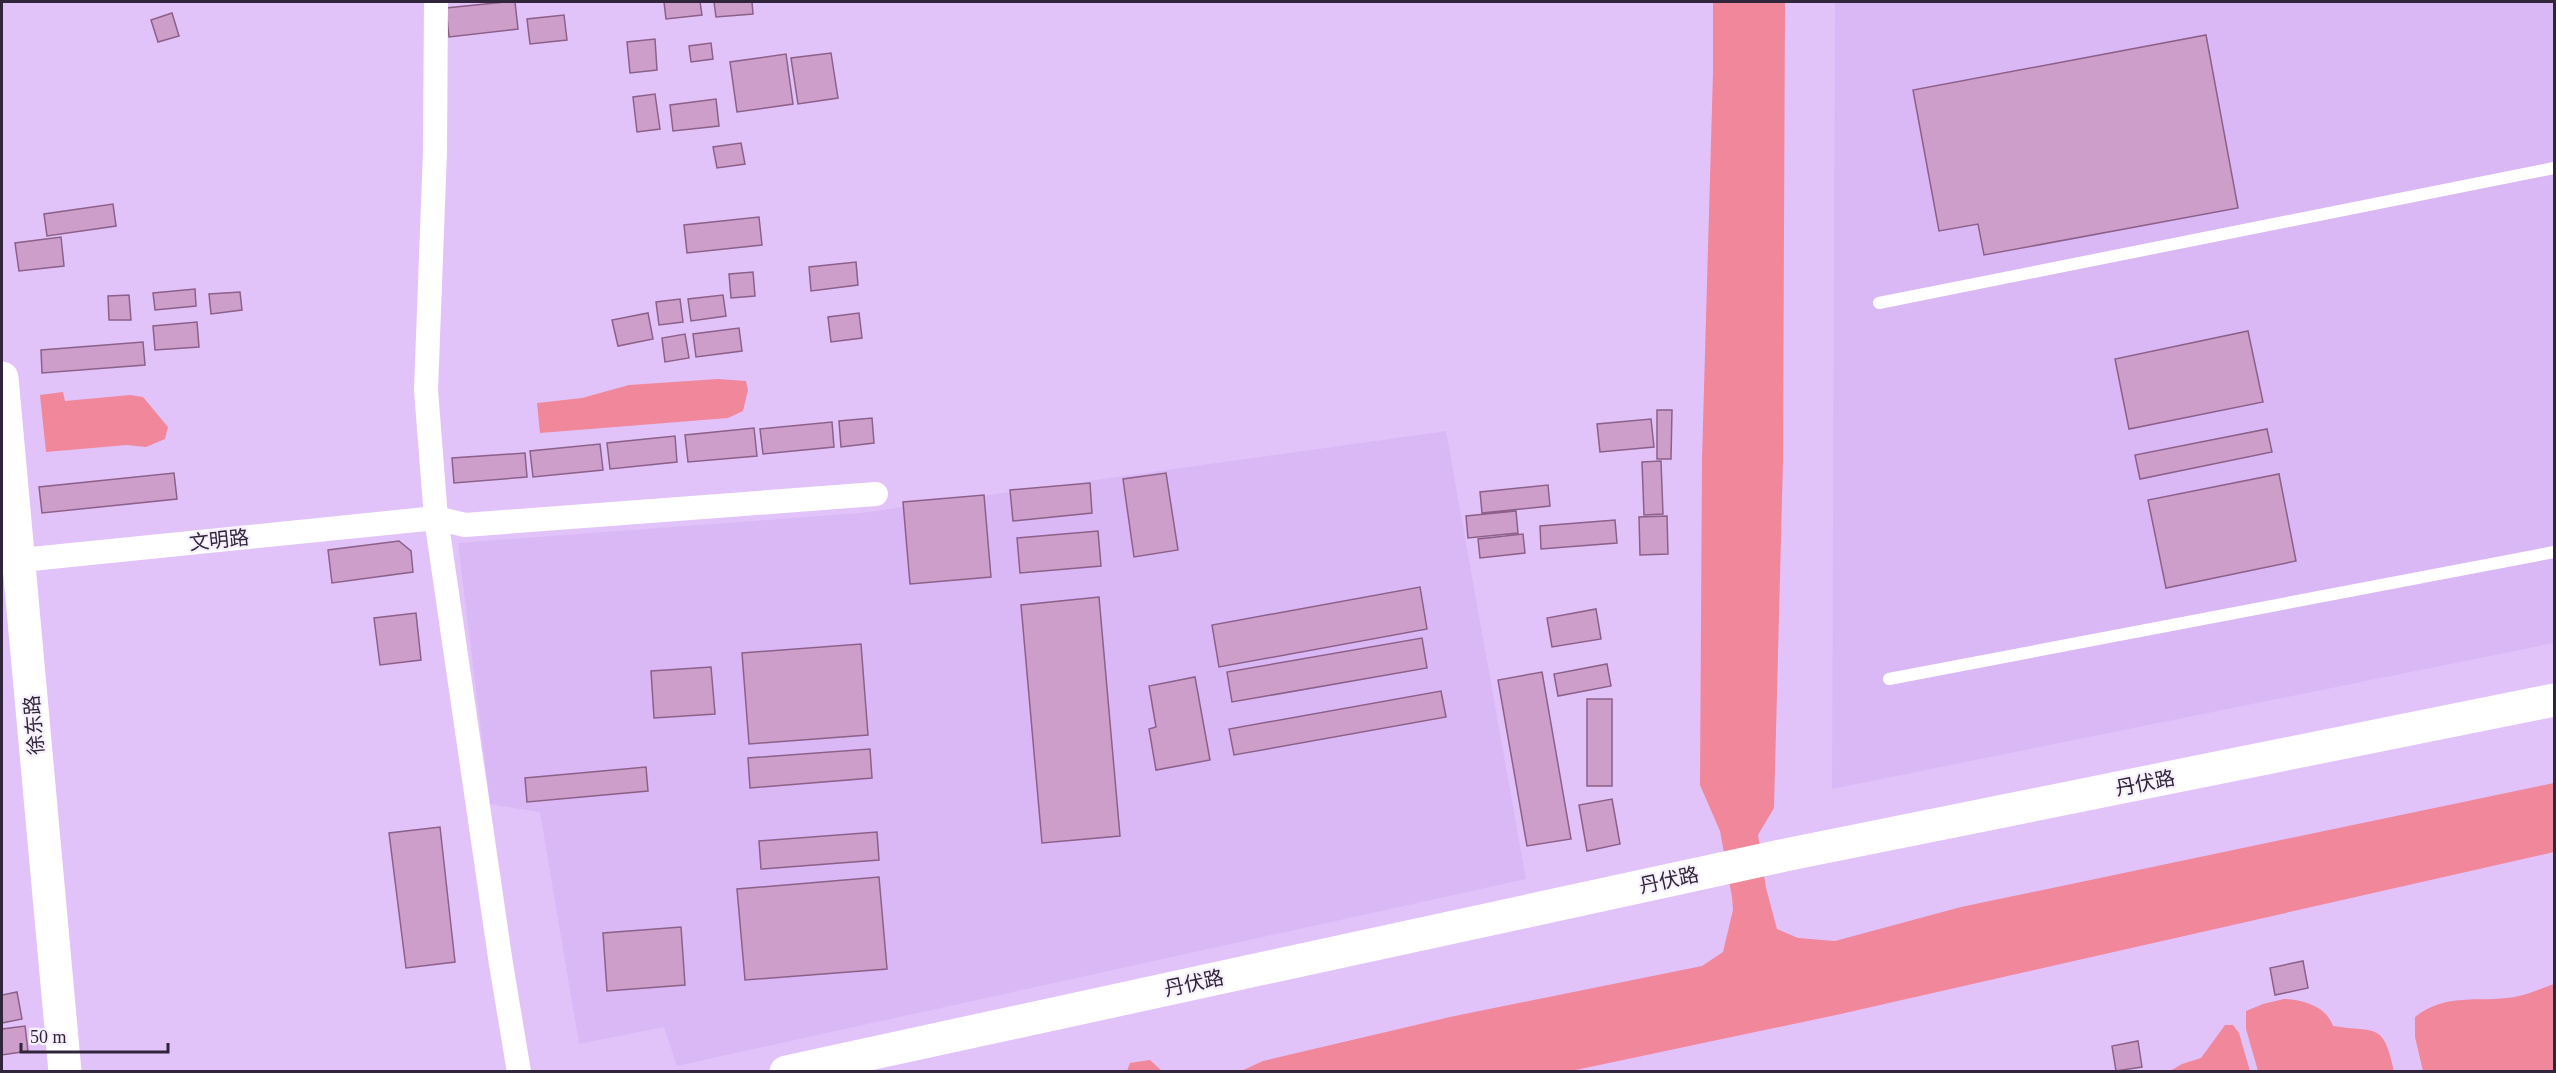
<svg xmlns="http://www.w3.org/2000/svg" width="2556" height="1073" viewBox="0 0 2556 1073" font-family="'Times New Roman','Noto Sans SC',serif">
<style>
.built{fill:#dab8f6}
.water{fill:#f1879a}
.building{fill:#ce9eca;stroke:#8c6089;stroke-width:1.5}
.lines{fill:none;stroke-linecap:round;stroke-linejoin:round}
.lane{stroke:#fff;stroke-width:12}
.street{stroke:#fff;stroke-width:24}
.secondary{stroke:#fff;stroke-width:33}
.labels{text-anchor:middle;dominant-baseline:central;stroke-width:4.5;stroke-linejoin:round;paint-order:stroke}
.street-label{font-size:20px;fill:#30253a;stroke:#f6f0fb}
</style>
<rect width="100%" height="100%" fill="#e1c3fa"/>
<path class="built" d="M1835,2H2554V643L1832,789Z
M1446,431L1526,879L677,1066L664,1027L579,1044L540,812L490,804L458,543L860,513Z"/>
<path class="water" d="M1713,2H1785L1783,461L1774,808L1758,835L1766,888L1777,929L1798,938L1835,941L1961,907L2554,783V852L1836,1015L1571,1071L1239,1072L1263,1061L1450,1017L1702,966L1723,952L1733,910L1732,897L1720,831L1700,785L1702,459L1713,72Z
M718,379L746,381L748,390L743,411L728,418L540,433L537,403L582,398L629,385Z
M63,392L65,401L130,395L143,397L168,427L165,439L146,447L127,445L46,452L40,395Z
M2554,984V1071H2423L2415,1037V1017C2446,992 2478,1003 2514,997C2528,995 2542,988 2554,984Z
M2284,999C2303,1000 2326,1006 2333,1026C2377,1033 2383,1021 2394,1071H2258L2246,1029V1011L2263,1004Z
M2225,1025H2233L2239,1033L2250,1071H2170L2182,1064L2201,1058Z
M1150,1060L1162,1071H1127L1130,1063Z"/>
<path class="building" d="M505,2H515L518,29L449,37L446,8Z
M664,2H700L702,15L666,19Z
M714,2H752L753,14L716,17Z
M172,13L179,36L158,42L151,20Z
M564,15L567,40L530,44L527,19Z
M2206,35L2238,208L1984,255L1978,224L1939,231L1913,90Z
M655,39L657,70L630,73L627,42Z
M711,43L713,59L691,62L689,46Z
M831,53L838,98L798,104L791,58Z
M786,54L793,104L737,112L730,62Z
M655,94L660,129L637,132L633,97Z
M716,99L719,126L673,131L670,105Z
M741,143L745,164L717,168L713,147Z
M113,204L116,226L47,236L44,214Z
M759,217L762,245L687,253L684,225Z
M61,237L64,266L19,271L15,243Z
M856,262L858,285L811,291L809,267Z
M753,272L755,296L731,298L729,274Z
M195,289L196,306L155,310L153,293Z
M240,292L242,310L211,314L209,294Z
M129,295L131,320H109L108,296Z
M723,295L726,316L691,321L688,299Z
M680,299L683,322L659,325L656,302Z
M648,313L653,339L618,346L612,320Z
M859,313L862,338L831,342L828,317Z
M197,322L199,347L155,350L153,326Z
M739,328L742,351L696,357L693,334Z
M2248,331L2263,402L2129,429L2115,359Z
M685,334L689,358L665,362L662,338Z
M143,342L145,365L42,373L41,350Z
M1657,410H1672L1671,459H1657Z
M872,418L874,443L841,447L839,421Z
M1651,419L1654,447L1600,452L1597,424Z
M832,422L834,447L763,454L760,429Z
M754,428L757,456L688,462L685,435Z
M2267,429L2272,452L2140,479L2135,455Z
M675,436L677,462L610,469L607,443Z
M600,444L603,470L533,477L530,451Z
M525,453L527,477L454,483L452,458Z
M1661,461L1663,514L1644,515L1642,462Z
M174,473L177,499L42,513L39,487Z
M1166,473L1178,550L1134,557L1123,479Z
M2279,474L2296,561L2166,588L2148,500Z
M1090,483L1092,513L1013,521L1010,490Z
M1548,485L1550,506L1482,513L1480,492Z
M984,495L991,577L910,584L903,502Z
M1516,511L1518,533L1468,538L1466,516Z
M1667,516L1668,554L1640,555L1639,517Z
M1615,520L1617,543L1541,549L1540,526Z
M1098,531L1101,566L1020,573L1017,538Z
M1523,534L1525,553L1480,558L1478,539Z
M399,541L411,551L413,572L332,583L328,550Z
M1420,587L1427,629L1219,667L1212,625Z
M1099,597L1120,836L1042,843L1021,605Z
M1596,609L1601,639L1552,647L1547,618Z
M416,613L421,660L380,665L374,618Z
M1422,638L1427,668L1232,702L1227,672Z
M861,644L868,735L749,744L742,653Z
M1607,664L1611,686L1558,696L1554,674Z
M711,667L715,714L654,718L651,671Z
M1542,672L1571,839L1527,846L1498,680Z
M1195,677L1210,760L1156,770L1149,729L1156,727L1149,686Z
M1441,691L1446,717L1234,755L1229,729Z
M1587,699H1612V786H1587Z
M870,749L872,778L750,788L748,758Z
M646,767L648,791L527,802L525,778Z
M1612,799L1620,844L1587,851L1579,805Z
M440,827L455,962L406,968L389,833Z
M877,832L879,860L761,869L759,841Z
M879,877L887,969L745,980L737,889Z
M681,927L685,985L607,991L603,933Z
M2303,961L2308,988L2275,995L2270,968Z
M17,992L22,1019L2,1023V995Z
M25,1026L28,1051L2,1055V1029Z
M2138,1041L2142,1067L2116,1071L2112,1046Z"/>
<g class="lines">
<path class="lane" d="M1879,303L2554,168
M1889,679L2554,552"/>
<path class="street" d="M436,2L435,151L426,390L436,518L501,964L519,1072
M2,562L436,518L465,525L876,494"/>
<path class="secondary" d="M2,378L65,1072
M786,1072L1790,854L2554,700"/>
</g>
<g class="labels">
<g class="street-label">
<text transform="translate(219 540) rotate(-6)">文明路</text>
<text transform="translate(34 725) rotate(-95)">徐东路</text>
<text transform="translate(2145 783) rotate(-11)">丹伏路</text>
<text transform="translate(1669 880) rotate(-12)">丹伏路</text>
<text transform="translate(1194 983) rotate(-12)">丹伏路</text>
</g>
</g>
<rect width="2556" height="1073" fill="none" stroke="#30253a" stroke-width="6"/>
<path d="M21 1043v9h147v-9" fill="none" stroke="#30253a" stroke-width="3"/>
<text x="30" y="1043" font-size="18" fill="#30253a" stroke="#f6f0fb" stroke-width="4.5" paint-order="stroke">50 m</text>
</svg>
